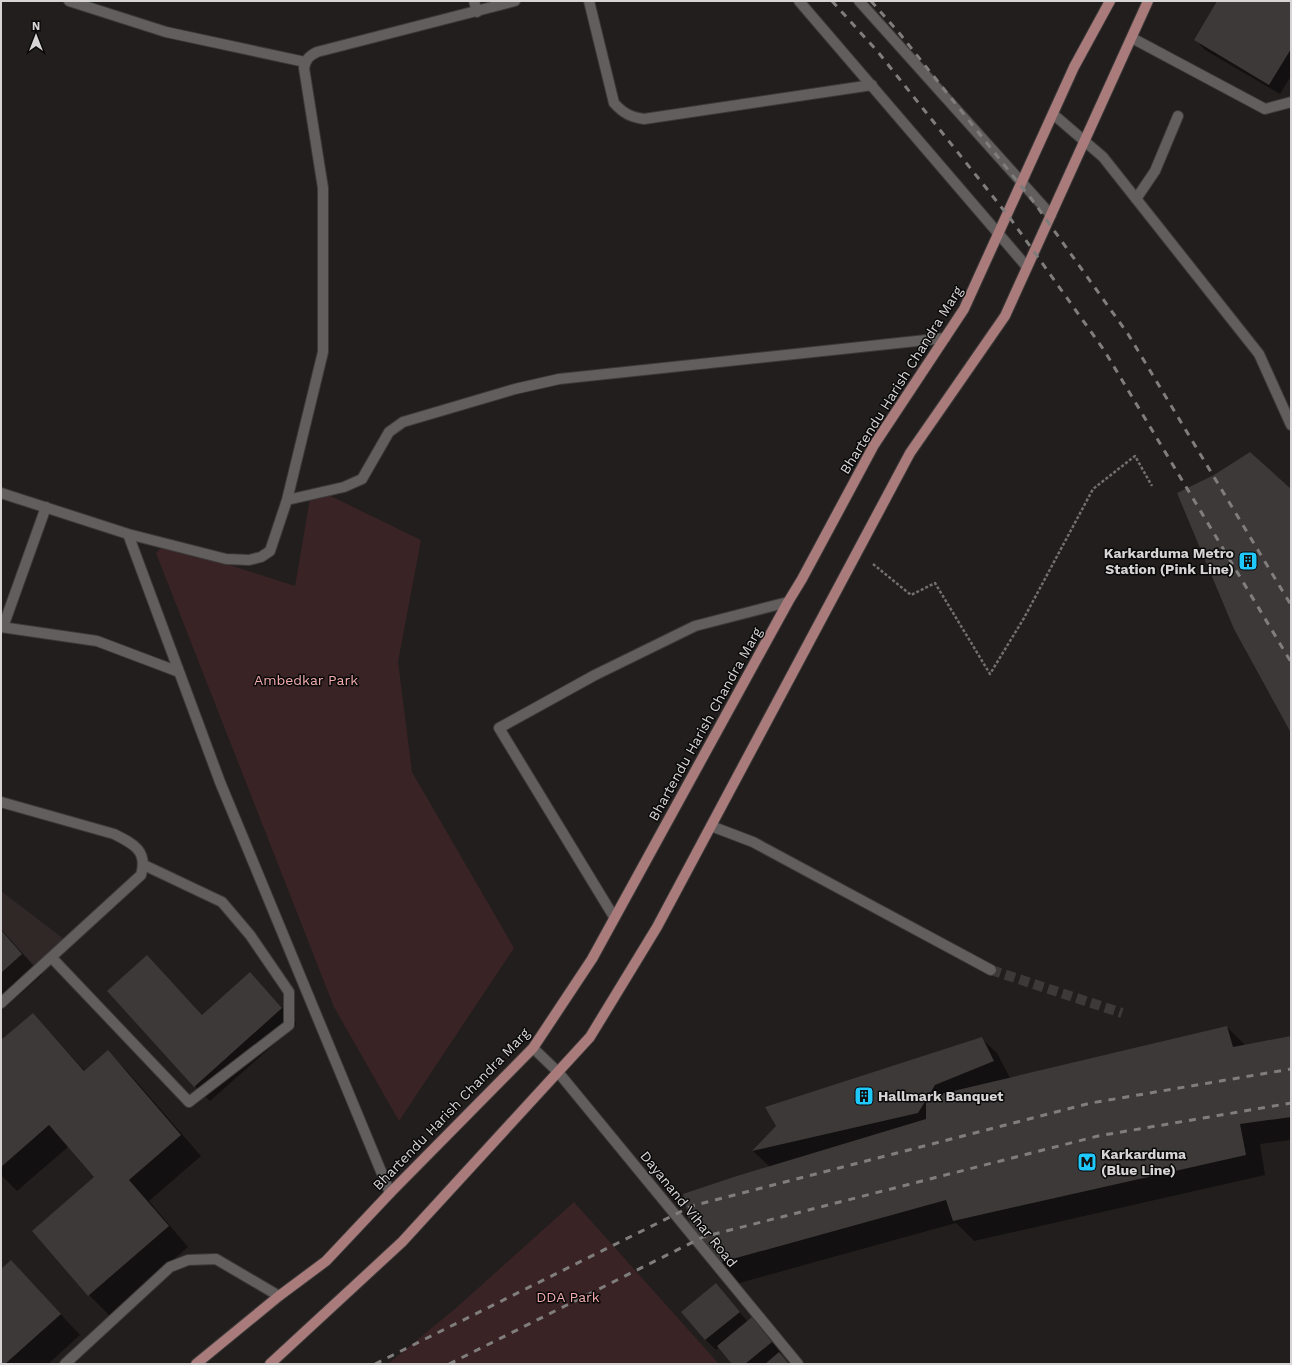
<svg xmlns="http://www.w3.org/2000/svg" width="1292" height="1365" viewBox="0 0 1292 1365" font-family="'Work Sans',sans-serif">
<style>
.built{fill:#302727}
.green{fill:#392324}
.shadow{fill:#0007}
.building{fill:#3d3939}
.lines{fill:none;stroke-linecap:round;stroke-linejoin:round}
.minor-tunnel{stroke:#3d3939;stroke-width:10;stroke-dasharray:10 5;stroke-linecap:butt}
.minor-casing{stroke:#3c3939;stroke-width:12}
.major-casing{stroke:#3c3939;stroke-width:12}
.path{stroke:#726f6f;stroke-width:2.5;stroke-dasharray:3 2;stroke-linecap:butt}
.minor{stroke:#625e5e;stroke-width:10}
.major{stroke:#a97b7b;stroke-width:10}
.rail{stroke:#807d7d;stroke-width:3;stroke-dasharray:7 7;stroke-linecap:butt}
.labels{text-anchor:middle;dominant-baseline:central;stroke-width:3;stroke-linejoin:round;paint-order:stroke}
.street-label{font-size:14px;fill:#d6d4d4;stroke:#0a0909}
.poi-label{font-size:14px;font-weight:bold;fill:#d6d4d4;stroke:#0a0909;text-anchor:start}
.park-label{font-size:14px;fill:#f2abac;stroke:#0a0909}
</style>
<rect width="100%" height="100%" fill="#221e1e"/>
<path class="built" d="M1,891L64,939L1,993Z"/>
<path class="green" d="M312,487L421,540L398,662L412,772L514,948L399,1121L334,1007L156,553L164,544L295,586Z
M574,1202L719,1364H388L456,1308Z"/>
<path class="shadow" d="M1218,1H1291V76L1280,94L1205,50L1195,39Z
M1,929L42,975L1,1011Z
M147,956L203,1016L250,973L297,1024L210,1101L195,1086Z
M33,1014L85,1071L108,1052L128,1072L201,1156L149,1201L188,1247L109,1315L89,1295L96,1178L69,1146L17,1191L1,1175V1042Z
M1227,1027L1246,1046L1291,1037V1140L1260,1144L1265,1175L974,1241L956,1223L732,1285L712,1265L770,1167L753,1151L981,1038L997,1053L1010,1078Z
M11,1261L80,1335L48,1364H1V1270Z
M716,1285L748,1322L752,1319L762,1329L782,1353L780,1354L789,1364H733L719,1347L716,1350L705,1339Z"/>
<path class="building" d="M1217,1H1291V49L1269,85L1194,40Z
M1250,452L1291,489V733L1234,629L1177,493L1214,475Z
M1,930L22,954L1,973Z
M147,955L202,1015L250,972L282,1008L194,1087L107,991Z
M33,1013L84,1071L108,1050L181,1135L129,1180L169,1226L88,1296L32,1231L94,1177L49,1125L1,1167V1040Z
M1227,1026L1233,1047L1291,1036V1117L1240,1124L1246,1155L953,1221L946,1200L711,1265L693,1237L683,1194L737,1176L926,1119V1100L918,1113L752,1151L776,1126L765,1107L982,1037L994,1061L935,1085L928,1097Z
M11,1260L61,1314L5,1364H1V1269Z
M716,1283L740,1312L705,1340L681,1312Z
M752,1317L772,1342L745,1364H732L717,1346Z
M779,1352L789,1364H765Z"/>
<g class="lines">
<path class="minor-tunnel" d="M991,970L1122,1013"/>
<g class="minor-casing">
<path id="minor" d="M69,1L166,32L305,62
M474,1L477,12
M589,1L614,103C624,114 631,117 644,119L872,85
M799,1L1027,267
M859,1L1051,215
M1132,38L1265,109L1291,102
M1053,114L1103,157L1259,354L1291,425
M1136,199L1155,171L1178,116
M1,493L128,534L226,559L249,560L261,557L270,551L287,500L323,352V188L304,68C306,59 309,56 317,52L515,1
M287,500L344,487L362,479L389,432L403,422L515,389L559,379L945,338
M128,534L220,782L390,1193
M1,627L97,641L179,672
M3,627L46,507
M1,802L114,834C134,844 148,851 141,875L1,1003
M711,826L753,842L991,970
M614,917L499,728L595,675L695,626L788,602
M52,958L189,1102L289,1025V992L250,935L222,902L144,865
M533,1048L558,1072L798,1364
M65,1364L170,1267L188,1260L216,1259L279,1296"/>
</g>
<g class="major-casing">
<path id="major" d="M196,1364L279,1296L326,1261L390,1193L533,1048L592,959L788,602L802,579L874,445L964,309L1074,67L1110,1
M270,1364L402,1242L590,1037L657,927L910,453L1005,316L1148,1"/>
</g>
<path class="path" d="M873,564L911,595L935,583L990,674L1024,618L1093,489L1135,456L1152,486"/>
<use href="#minor" class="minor"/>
<use href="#major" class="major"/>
<path class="rail" d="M832,1L878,52L1010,218L1104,350L1291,662
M871,1L900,34L1033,201L1128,334L1291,605
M375,1364L692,1206L1091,1103L1291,1069
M449,1364L703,1237L1098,1136L1291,1103"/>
</g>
<defs>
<g id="building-square" transform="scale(1)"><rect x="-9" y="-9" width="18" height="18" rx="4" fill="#20c9fd" stroke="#0a0909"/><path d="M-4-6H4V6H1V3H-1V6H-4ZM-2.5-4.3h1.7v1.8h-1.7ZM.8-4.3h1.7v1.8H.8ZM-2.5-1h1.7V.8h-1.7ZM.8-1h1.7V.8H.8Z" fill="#111"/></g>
<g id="metro-square" transform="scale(1)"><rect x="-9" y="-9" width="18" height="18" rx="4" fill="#20c9fd" stroke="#0a0909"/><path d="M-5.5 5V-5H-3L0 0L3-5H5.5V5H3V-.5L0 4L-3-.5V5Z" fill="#111"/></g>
</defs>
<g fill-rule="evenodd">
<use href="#building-square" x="1248" y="561"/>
<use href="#building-square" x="864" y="1096"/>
<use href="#metro-square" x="1087" y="1162"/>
</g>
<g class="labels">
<g class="street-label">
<text transform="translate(901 380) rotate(-58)">Bhartendu Harish Chandra Marg</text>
<text transform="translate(705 724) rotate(-61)">Bhartendu Harish Chandra Marg</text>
<text transform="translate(451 1109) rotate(-46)">Bhartendu Harish Chandra Marg</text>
<text transform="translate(689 1209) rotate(51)">Dayanand Vihar Road</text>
</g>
<g class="poi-label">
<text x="1234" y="553" text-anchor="end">Karkarduma Metro<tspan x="1234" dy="16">Station (Pink Line)</tspan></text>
<text x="878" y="1096">Hallmark Banquet</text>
<text x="1101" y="1154">Karkarduma<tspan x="1101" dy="16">(Blue Line)</tspan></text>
</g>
<g class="park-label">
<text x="306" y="680">Ambedkar Park</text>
<text x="568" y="1297">DDA Park</text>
</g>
</g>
<rect width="1292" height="1365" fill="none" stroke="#d6d4d4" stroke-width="4"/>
<g transform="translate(36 36)" stroke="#0a0909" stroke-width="3" paint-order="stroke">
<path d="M0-3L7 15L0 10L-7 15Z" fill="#d6d4d4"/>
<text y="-6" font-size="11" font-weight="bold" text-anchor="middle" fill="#d6d4d4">N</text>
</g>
</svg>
